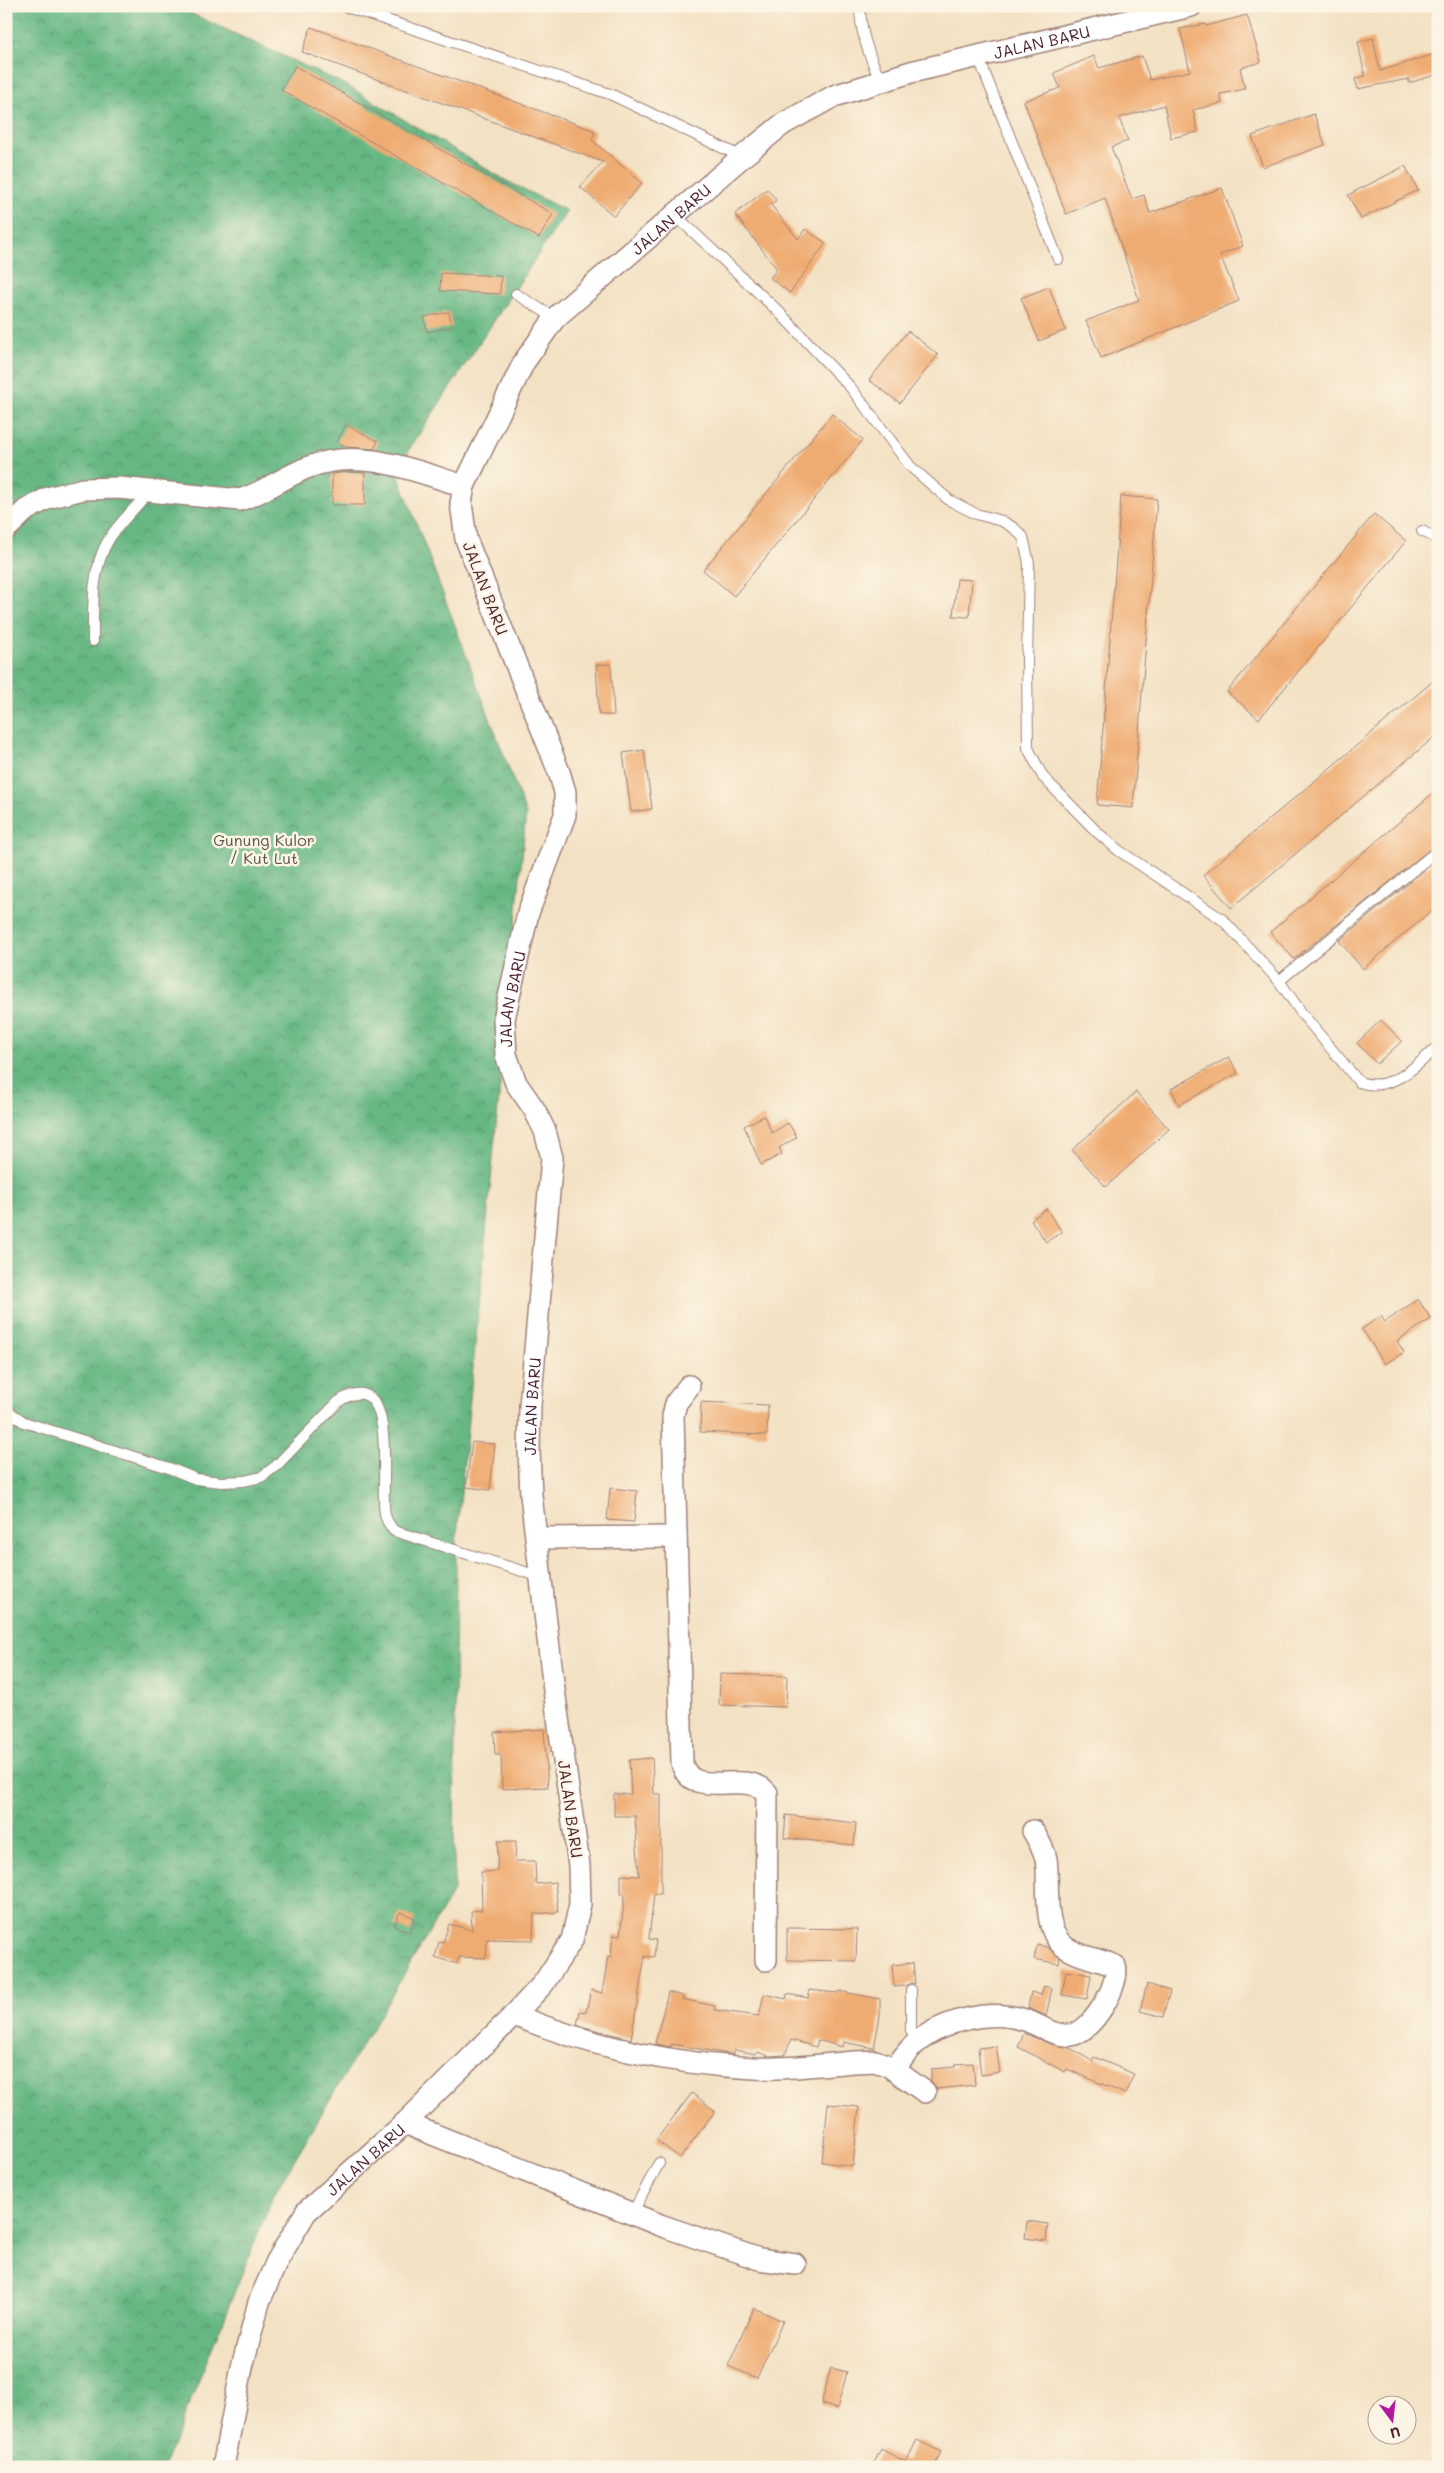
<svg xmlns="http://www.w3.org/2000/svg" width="1444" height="2473" viewBox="0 0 1444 2473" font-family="Mali,sans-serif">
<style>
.forest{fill:url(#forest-crowns);stroke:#586b58}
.building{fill:#efac72}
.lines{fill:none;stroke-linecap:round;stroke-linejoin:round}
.service-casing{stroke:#9e8077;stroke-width:12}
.minor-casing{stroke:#9e8077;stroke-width:24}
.service{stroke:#fff;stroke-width:10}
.minor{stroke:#fff;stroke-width:21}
.labels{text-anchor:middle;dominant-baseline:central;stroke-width:5;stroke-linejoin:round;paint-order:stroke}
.street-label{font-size:16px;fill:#4a1f2b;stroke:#fcf5e5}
.park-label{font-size:16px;fill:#59564d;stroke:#fcf5e5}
</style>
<defs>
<pattern id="forest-crowns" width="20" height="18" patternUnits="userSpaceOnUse" patternTransform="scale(1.25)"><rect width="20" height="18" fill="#66b784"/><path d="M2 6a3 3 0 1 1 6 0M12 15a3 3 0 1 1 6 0" fill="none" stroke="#56946c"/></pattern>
</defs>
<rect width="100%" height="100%" fill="#fcf5e5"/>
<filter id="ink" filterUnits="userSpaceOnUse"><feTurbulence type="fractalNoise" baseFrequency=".02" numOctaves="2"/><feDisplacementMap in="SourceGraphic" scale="10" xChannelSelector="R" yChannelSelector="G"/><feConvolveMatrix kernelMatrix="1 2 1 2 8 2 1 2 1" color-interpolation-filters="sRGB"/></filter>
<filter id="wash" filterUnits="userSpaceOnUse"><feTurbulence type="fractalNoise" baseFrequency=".0096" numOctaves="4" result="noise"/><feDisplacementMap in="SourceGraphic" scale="20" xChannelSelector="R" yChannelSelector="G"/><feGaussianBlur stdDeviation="1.12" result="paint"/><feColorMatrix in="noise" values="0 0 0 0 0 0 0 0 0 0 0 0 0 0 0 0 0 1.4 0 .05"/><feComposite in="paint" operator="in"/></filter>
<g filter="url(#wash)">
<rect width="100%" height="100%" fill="#f3e1c3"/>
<path class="forest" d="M23,6H175L346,85L505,180L567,211L396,469L526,814L456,1545L454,1890L274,2194L164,2467H6V15Z"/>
<g id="blocks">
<path class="building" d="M1247,15L1261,62L1240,68L1245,89L1220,94L1222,103L1193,110L1198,132L1171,138L1164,105L1119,118L1128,141L1111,147L1132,199L1144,195L1150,213L1222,188L1243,246L1220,255L1239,301L1101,358L1086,321L1139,300L1105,198L1066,214L1024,101L1060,88L1054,73L1094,56L1099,68L1142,56L1150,80L1190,71L1180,29L1205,24L1206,26Z
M311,27L595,131L592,140L642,183L614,216L580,187L603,162L302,52Z
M1373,38L1380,71L1438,53V74L1409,83L1408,79L1358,89L1355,79L1365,76L1358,42Z
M295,66L553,214L539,238L281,90Z
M1314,114L1325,145L1263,167L1252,136Z
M1405,166L1418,190L1361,219L1348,195Z
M767,189L776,200L771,205L798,239L805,229L826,243L790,293L770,278L777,269L735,214Z
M441,273L501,276L500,294L440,291Z
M1049,287L1066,330L1039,341L1021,298Z
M449,312L452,327L427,332L424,317Z
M908,331L938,355L900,403L869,380Z
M832,414L863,440L734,596L703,570Z
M346,425L378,441L374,449L347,447L337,442Z
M348,472L365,473V505H332V474Z
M1121,496L1157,499L1133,808L1097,805Z
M1374,514L1406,541L1259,719L1227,692Z
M957,579L972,580L969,617L953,616Z
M611,664L614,715H599L596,665Z
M1438,677V734L1231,908L1203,875Z
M644,750L652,809L631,812L623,753Z
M1438,789V843L1294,959L1270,932Z
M1438,859V905L1363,969L1339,941Z
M1381,1020L1402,1041L1377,1064L1357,1043Z
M1229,1057L1238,1073L1179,1105L1171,1089Z
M1136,1092L1169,1129L1106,1187L1072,1150Z
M764,1116L772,1133L788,1123L797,1137L779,1148L782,1154L761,1165L744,1126Z
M1046,1209L1062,1232L1046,1242L1031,1220Z
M1418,1299L1431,1319L1397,1341L1404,1352L1385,1364L1362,1329L1381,1316L1385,1322Z
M701,1402L768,1405L767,1435L700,1432Z
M472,1442L495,1444L490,1490L466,1487Z
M610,1488L637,1491L634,1522L607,1520Z
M720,1674L787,1676L786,1707L719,1705Z
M544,1729L548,1787L502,1789L501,1755H495L494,1732Z
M652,1758L654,1794H661V1894H654L649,1939L656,1940L654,1957L645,1956L631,2039L577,2025L580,2011L586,2012L591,1990L602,1993L608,1956L611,1957L613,1935L620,1936L625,1894H621V1875L639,1876L635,1816H614V1794H631L629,1760Z
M786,1815L856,1823L854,1845L784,1838Z
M498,1841H516L515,1861H535L536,1884L555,1882L558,1912L534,1914L533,1940L487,1939L486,1958L459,1957L457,1964L435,1957L439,1942L443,1943L449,1924L472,1930L471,1911L482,1910L481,1872L497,1871Z
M400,1912L415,1918L410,1932L394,1926Z
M787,1928L857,1929L856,1961L787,1960Z
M1037,1945L1047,1947L1060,1958L1059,1964L1034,1959Z
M913,1963L915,1984L911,1983L905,1986L894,1987L892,1965Z
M1066,1971L1091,1975L1087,1999L1062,1995Z
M1147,1984L1170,1991L1163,2017L1140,2011Z
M1044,1986L1052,1988L1046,2016L1028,2008L1031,1992L1041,1995Z
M809,1990L838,1993L839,1991L880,1999V2016L874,2048L843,2042L842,2047L818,2040L816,2047L791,2040L785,2055L769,2056L757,2052L756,2054L734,2050V2054H729L671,2044V2047L655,2044L668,1992L683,1996L682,1999L715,2006L714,2010L759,2016L764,1994L786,1999L787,1994L808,1998Z
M1024,2033L1050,2044L1070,2048L1092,2061L1094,2057L1134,2074L1125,2094L1067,2069L1065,2072L1018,2047Z
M996,2046L1000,2072L981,2075L978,2048Z
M973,2063L975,2085L937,2089L931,2081V2069L955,2067V2064Z
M692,2093L715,2111L680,2158L656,2140Z
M828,2104L859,2107L853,2166L822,2162Z
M1027,2221L1048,2224L1046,2241L1025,2238Z
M754,2308L783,2321L757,2378L728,2366Z
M831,2368L847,2372L837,2409L821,2404Z
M917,2440L941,2452L934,2467H872L881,2449L906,2462Z"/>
</g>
</g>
<g filter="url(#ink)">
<use href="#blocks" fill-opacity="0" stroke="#9e8077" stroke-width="1"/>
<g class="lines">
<g class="service-casing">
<path id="service" d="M344,6L610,94L742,157
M860,6C860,34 870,56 880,81
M978,56L1058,259
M676,216L777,310L851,388L910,466L949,500L976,514L1002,521L1014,528L1023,537L1029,563L1027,661L1028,748L1043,777L1097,832L1118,850L1223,920L1279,981L1303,1015L1359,1082C1391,1093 1417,1066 1438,1046
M516,294L555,318
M1422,531L1438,539
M93,641C93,609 91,568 109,539C119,523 136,507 149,492
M1279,981L1438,850
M6,1410L24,1422L169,1468L196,1479L221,1482L244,1481L261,1477L276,1466L338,1402C401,1361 379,1487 385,1514C386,1521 390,1526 394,1531L541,1577
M911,1990V2030L917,2043
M632,2214L659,2163"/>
</g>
<g class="minor-casing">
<g id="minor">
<path d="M6,529L26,510L48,498L83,489L119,488L240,500C265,492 285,476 309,467C361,447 414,471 464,486"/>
<path d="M689,1386L676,1403L673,1416L682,1763C691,1802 747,1768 767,1793L766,1960"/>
<path d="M537,1538L676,1537"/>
<path d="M514,2015C592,2047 669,2064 754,2068C794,2070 835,2062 875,2061L889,2066L925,2092"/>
<path d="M894,2070C901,2060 907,2051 916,2043C944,2020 990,2009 1025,2020C1040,2025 1055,2037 1071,2035C1091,2033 1121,1984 1115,1966C1099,1959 1079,1957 1065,1947C1041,1930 1050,1884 1046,1859C1044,1849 1038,1840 1033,1831"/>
<path d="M405,2123L660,2225L759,2259L795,2264"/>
<path id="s1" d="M223,2467L242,2367L259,2302L277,2261L306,2212L405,2123L514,2015L543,1984L572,1940L580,1904L579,1865L554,1690L531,1495L529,1451L530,1406L552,1158L545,1131L534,1109L516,1083L506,1055L504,1019L528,913L565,815V792L559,772L466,539L461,503L464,486L524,362L555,318L742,157L783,124L834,96L911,72L1191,6"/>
</g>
</g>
<use href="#service" class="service"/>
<use href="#minor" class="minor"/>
</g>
</g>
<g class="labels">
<g class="street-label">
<text stroke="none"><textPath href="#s1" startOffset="2915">JALAN BARU</textPath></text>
<text stroke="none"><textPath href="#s1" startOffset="2495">JALAN BARU</textPath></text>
<text transform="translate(486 588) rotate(69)">JALAN BARU</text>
<text stroke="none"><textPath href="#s1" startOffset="1610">JALAN BARU</textPath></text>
<text stroke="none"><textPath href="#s1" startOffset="1190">JALAN BARU</textPath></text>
<text transform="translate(571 1809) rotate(82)">JALAN BARU</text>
<text stroke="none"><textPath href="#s1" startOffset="350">JALAN BARU</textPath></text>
</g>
<g class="park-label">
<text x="264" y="839">Gunung Kulor<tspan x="264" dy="18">/ Kut Lut</tspan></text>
</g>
</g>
<rect width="1444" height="2473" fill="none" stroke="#fcf5e5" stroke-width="25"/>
<g transform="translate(1392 2420) rotate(165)"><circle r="24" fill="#fcf5e5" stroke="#b59f9b"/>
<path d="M0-4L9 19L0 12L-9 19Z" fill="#b5179e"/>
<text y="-8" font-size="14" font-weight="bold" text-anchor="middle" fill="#4a1f2b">U</text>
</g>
</svg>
